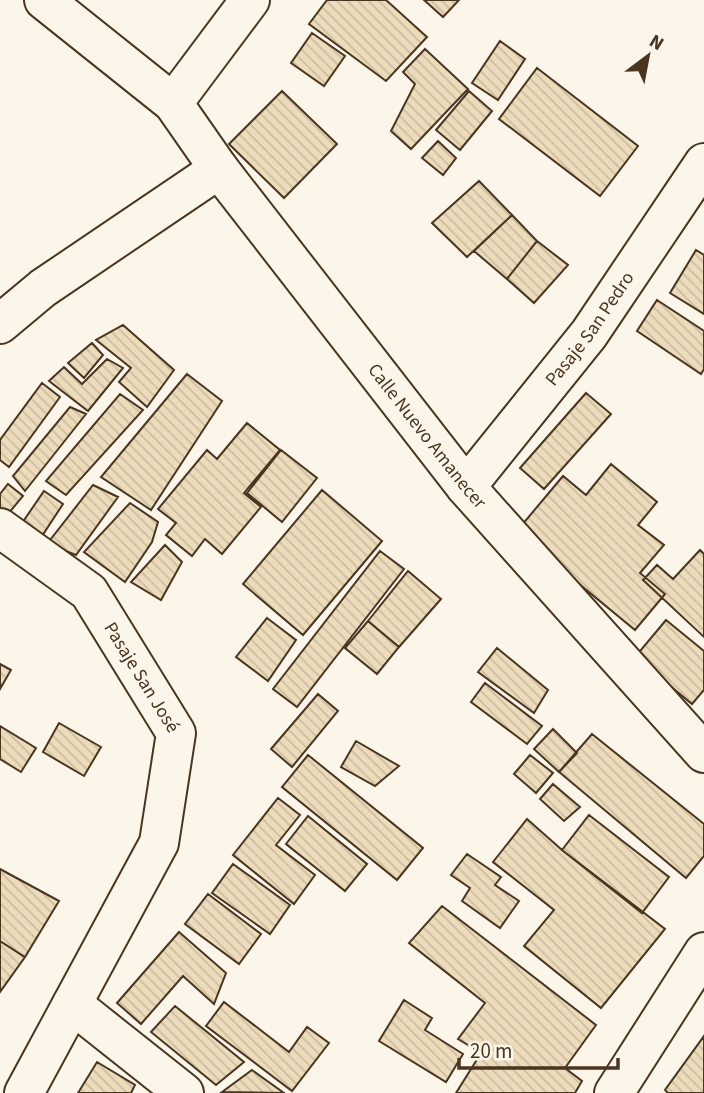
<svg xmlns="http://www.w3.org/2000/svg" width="704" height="1093" viewBox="0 0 704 1093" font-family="'Source Sans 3',sans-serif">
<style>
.building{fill:url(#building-back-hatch);stroke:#4a3520;stroke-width:2}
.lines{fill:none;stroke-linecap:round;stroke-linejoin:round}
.street-casing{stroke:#4a3520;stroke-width:42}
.secondary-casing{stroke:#4a3520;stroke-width:42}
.street{stroke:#fbf6e9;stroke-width:38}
.secondary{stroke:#fbf6e9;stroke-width:38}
.labels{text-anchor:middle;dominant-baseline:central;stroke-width:5;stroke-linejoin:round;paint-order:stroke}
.street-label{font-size:19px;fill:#4a3520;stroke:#fbf6e9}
</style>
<defs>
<pattern id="building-back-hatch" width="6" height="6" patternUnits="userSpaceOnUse" patternTransform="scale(1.75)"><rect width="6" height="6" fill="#ecdcbc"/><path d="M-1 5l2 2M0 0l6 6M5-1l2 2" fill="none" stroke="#ccbda1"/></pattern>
</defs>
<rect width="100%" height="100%" fill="#fbf6e9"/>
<path class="building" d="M327,0H386L427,37L386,81L309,24Z
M424,0H459L443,17Z
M312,33L345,56L324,86L291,63Z
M500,41L525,59L498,100L472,83Z
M425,49L468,89L411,149L391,131L415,84L403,72Z
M537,68L638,146L600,196L499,119Z
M282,91L337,144L284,198L229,144Z
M469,91L492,111L460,150L436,130Z
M438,141L456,158L443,175L422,158Z
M479,181L512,215L467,257L432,223Z
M512,215L537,241L507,279L474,251Z
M537,241L568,265L534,303L507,279Z
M696,250L704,255V314L670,293Z
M657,300L704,331V369L701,374L637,331Z
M123,325L174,370L147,407L119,382L131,368L96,340Z
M92,343L103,355L84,378L68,363Z
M107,359L123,368L88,411L49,381L64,367L82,384Z
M187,374L222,401L151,510L101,477Z
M42,383L60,397L9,467L0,460V440Z
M586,393L611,414L544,489L520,468Z
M120,394L143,410L66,495L46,481Z
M70,407L86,414L25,491L13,476Z
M247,423L280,450L244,493L261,507L222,554L205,539L192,556L166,535L176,523L158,509L207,450L217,459Z
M281,450L317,478L282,522L247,493Z
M611,464L657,502L638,525L664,545L640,573L665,594L635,630L516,532L563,476L586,495Z
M8,484L23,496L8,514L0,508V494Z
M93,485L118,497L76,555L47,544Z
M322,490L382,541L303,635L243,584Z
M44,491L63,504L40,539L20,526Z
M130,503L158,522L152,542L125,582L84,552Z
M165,545L182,562L161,600L131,582Z
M700,550L704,554V637L643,580L657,565L673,579Z
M380,551L404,569L297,707L273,689Z
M408,571L441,599L399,647L368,621Z
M267,618L296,640L268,681L236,657Z
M666,620L704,651V690L692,704L635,657Z
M368,621L399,647L377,674L345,648Z
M497,648L548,690L534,713L478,672Z
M0,664L11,670L0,689Z
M485,683L542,726L527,744L471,702Z
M318,694L338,711L292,767L271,749Z
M59,723L101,747L84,776L43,752Z
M0,726L36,748L21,772L0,759Z
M553,729L577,753L559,772L534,749Z
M592,734L704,824V856L686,878L559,772Z
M356,741L399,766L375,786L341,767Z
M308,755L423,848L397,880L282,787Z
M530,755L553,773L536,793L514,774Z
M553,784L580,807L564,821L540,799Z
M278,798L300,815L276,845L315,875L294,904L233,855Z
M589,815L669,877L642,913L562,850Z
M308,816L367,864L345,891L286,844Z
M527,819L562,850L665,929L601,1008L524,946L554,910L493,862Z
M467,854L501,877L495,885L519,901L500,928L462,901L470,888L451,875Z
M233,864L290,905L270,934L212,893Z
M0,869L59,901L25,957L0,941Z
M208,894L261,934L239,964L185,924Z
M442,906L596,1025L565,1068L582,1081L575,1093H456L481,1053L458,1039L485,1003L409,943Z
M179,932L226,973L214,1004L183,976L141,1024L117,1003Z
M0,941L25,957L0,992Z
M404,1000L432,1018L425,1030L463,1054L446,1082L379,1041Z
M224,1002L289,1052L307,1027L329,1043L292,1091L206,1026Z
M175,1006L244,1062L216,1085L151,1032Z
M704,1036V1093H668L665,1090Z
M97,1062L135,1085L131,1093H78Z
M252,1070L284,1093L222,1092Z"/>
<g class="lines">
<g class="street-casing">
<g id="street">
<path id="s1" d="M44,0L173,103L219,169L466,487L704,753"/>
<path d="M173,103L250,0"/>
<path d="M0,324L43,288L219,169"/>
<path id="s2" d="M466,487L589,334L704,163"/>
<path id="s3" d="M0,528L89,592L176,733L159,843L24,1093"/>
<path d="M72,1004L184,1093"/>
</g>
</g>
<g class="secondary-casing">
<path id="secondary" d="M614,1093L704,952"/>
</g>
<use href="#street" class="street"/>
<use href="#secondary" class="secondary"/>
</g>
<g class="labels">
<g class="street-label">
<text stroke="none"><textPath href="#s2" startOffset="201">Pasaje San Pedro</textPath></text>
<text stroke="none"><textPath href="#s1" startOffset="584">Calle Nuevo Amanecer</textPath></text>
<text stroke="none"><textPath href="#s3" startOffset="210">Pasaje San José</textPath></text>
</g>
</g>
<g transform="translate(648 56) rotate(32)" stroke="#fbf6e9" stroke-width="5" paint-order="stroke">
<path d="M0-5L12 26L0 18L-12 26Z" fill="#4a3520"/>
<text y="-10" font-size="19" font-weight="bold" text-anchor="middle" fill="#4a3520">N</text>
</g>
<path d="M459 1058v10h159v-10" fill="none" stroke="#4a3520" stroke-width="3.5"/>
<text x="470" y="1058" font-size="21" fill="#4a3520" stroke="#fbf6e9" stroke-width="5" paint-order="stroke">20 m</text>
</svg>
